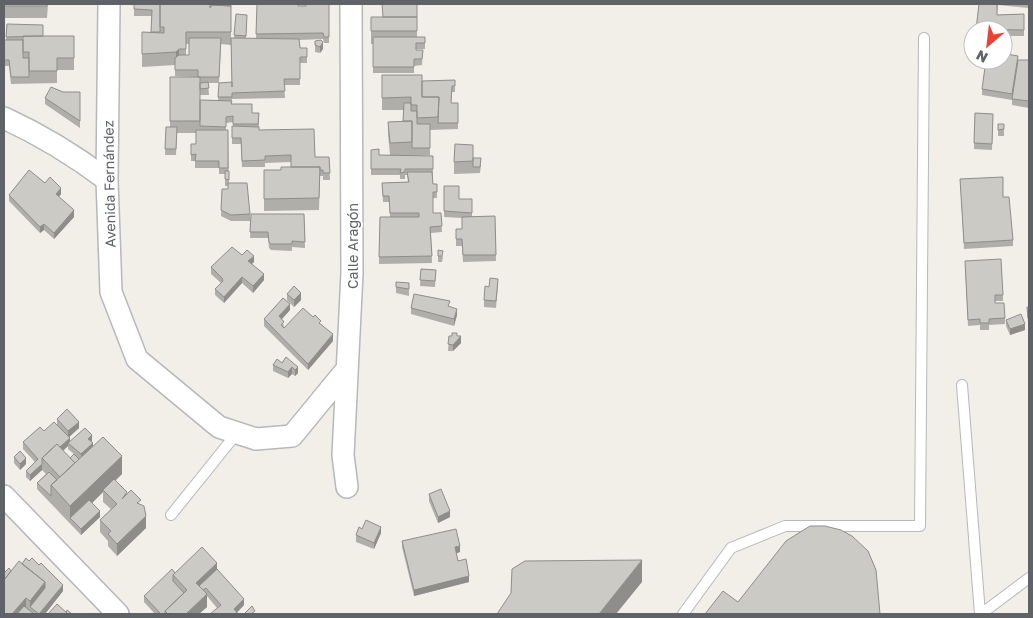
<svg xmlns="http://www.w3.org/2000/svg" width="1033" height="618" viewBox="0 0 1033 618" font-family="'Golos Text',sans-serif">
<style>
.lines{fill:none;stroke-linecap:round;stroke-linejoin:round}
.lane-casing{stroke:#b5b8bc;stroke-width:12}
.street-casing{stroke:#b5b8bc;stroke-width:24}
.lane{stroke:#fff;stroke-width:10}
.street{stroke:#fff;stroke-width:21}
.wall{fill:#afaea9;fill-rule:evenodd}
.shaded-wall{fill:#8f8d8a}
.building{fill:#cccac5;stroke:#8f8d8a}
.labels{text-anchor:middle;dominant-baseline:central;stroke-width:4;stroke-linejoin:round;paint-order:stroke}
.street-label{font-size:14px;fill:#5f6368;stroke:#fff}
</style>
<rect width="100%" height="100%" fill="#f1efe8"/>
<g class="lines">
<g class="lane-casing">
<path id="lane" d="M962,385L980,614
M171,515L237,433
M683,614L731,548L785,526H920L924,38
M981,614L1029,578"/>
</g>
<g class="street-casing">
<path id="street" d="M109,4L107,180L111,292L137,359L219,427L256,439L292,436L347,369
M4,118C41,135 74,155 107,180
M347,487L343,455L352,273L351,4
M4,496L118,614"/>
</g>
<use href="#lane" class="lane"/>
<use href="#street" class="street"/>
</g>
<path class="wall" d="M4,4H48L47,18H4Z
M134,4H231V38H234L236,14L247,21L246,38H256L257,4L298,6L329,4V43H324L323,39L299,40L300,48H307V63H300V85H284L285,98L232,99L231,104L252,113H259V130L315,157H329L330,180H323V176H320L319,210L264,211V170H281L291,167V162L265,163V167H242L241,144H232V126H233V122L226,123V130H228L229,183L250,214V221H231L221,216L222,189H228V186H225V174H219V168H195V161H191V144H196V133H177L176,155H165L166,127H170V77L198,76H175V65L142,67V32H151L152,16H134ZM186,44H189V55H186ZM221,44L231,45L232,86L219,83ZM208,83H219L218,100H200V95H209Z
M417,4V37H425V49H416V50H423L422,65L414,66V73H373V44H371V17H382Z
M979,4H1029V8L998,5L997,15L1024,14V36H1003V30H976Z
M7,24L43,36H74V70H57V83L11,84L9,66H4V40H6Z
M315,41L323,49L320,53L315,52Z
M1007,54L1018,62L1012,100L982,95V89Z
M1029,60V108L1012,105V99Z
M382,75L422,81L455,80V92H452L451,103H458V129L430,130V155H390L433,156V184L437,191V198H433V213H441L442,232L431,233L432,263L379,264L380,217H390L389,202H383L382,183L408,182L407,175H405V179H400V175H371V150L379,155H390L388,134V122L403,121L404,110H382Z
M63,92H80V128L45,104V98Z
M975,113L993,114L992,150L974,149Z
M998,124H1004V136H998Z
M473,158L481,165L480,173L454,174V162Z
M960,179L1003,197L1013,240V246L964,249Z
M444,186L459,199H472V217L495,216L496,261L463,262L462,246H456V229H462V218L444,217Z
M61,194L59,197L74,217L54,239L44,230L40,233L9,201V195Z
M251,214H304L305,248L292,247V251L271,250L269,248L268,238H250Z
M438,250L443,257L442,262H438Z
M242,255L254,262L252,264L264,280L253,293L242,283L224,303L215,295V289L221,283L211,274V267Z
M965,267L1003,295V301H995V303L1005,318V324L989,325V330H980V325L968,326Z
M421,269L436,270L435,287L420,286Z
M396,282L409,289V296L396,293Z
M498,285L496,308L484,307V300L489,287Z
M287,294L301,300L294,307L287,300Z
M450,307L457,315L454,326L411,314V308Z
M1027,307H1029V324H1028Z
M290,310L282,319L284,327L321,324L333,341L308,370L264,326V319Z
M1006,320L1025,330L1010,335L1006,326Z
M449,336L461,343L453,351H448Z
M286,357L298,373L295,376L292,374L288,378L273,371V365L282,363Z
M57,419L79,428L69,437L70,441L91,442L93,447L122,474L115,480L127,494L141,505L146,528L117,556L108,546V541L100,532V520L111,509L103,502V492L92,503L100,517L81,535L37,489V483L46,474L42,470L30,481L26,477V471L35,462L23,449V442L57,424ZM68,446V449L74,454L70,458L63,451Z
M14,457L26,464L20,470L14,463Z
M429,494L450,517L438,523L429,501Z
M362,529L381,533L374,549L356,542V535Z
M402,541L460,552L456,553L458,561L469,582L414,596L402,547Z
M217,569L244,605L237,613L217,608L207,596V607L199,614H155L144,602V596L175,573Z
M11,571L63,591L45,614H4V573Z"/>
<path class="shaded-wall" d="M323,42V49L320,53V47Z
M179,49V61L176,65V52Z
M1018,56V62L1012,100V94Z
M61,188V194L56,200V194Z
M74,210V217L54,239V233Z
M44,224V230L40,233V227Z
M254,256V262L248,267V261Z
M5,270V276L4,277V271Z
M264,274V280L253,293V286Z
M242,277V283L224,303V297Z
M301,293V300L294,307V300Z
M290,304V310L279,322V316Z
M457,309V315L454,326V319Z
M1025,324V330L1010,335V329Z
M333,334V341L308,370V364Z
M461,336V343L453,351V345Z
M292,367V374L288,378V372Z
M298,367V373L295,376V370Z
M79,422V428L68,438V431Z
M92,435V442L88,439Z
M70,438V444L68,443V446L48,464L45,461Z
M93,443V450L81,460V454Z
M122,456V474L105,491L103,490V492L74,521L70,518V506Z
M26,458V464L20,470V464Z
M42,464V470L30,481V475Z
M100,511V517L81,535V529Z
M450,511V517L438,523V517Z
M146,516V528L117,556V544Z
M381,527V533L374,549V543Z
M460,546V552L455,554V547Z
M642,560V582L616,614H599Z
M217,563V575L199,592L196,583Z
M469,576V582L414,596V590Z
M45,582V595L30,607V601Z
M63,585V591L45,614H39Z
M207,594V607L199,614H186Z
M26,598V610L22,614H12Z
M244,599V605L235,614L234,609Z"/>
<path class="building" d="M4,4H47V6H4Z
M134,4H160V32H151L152,10L134,9Z
M160,4H210V8L212,5L231,6V32H186V49H179L176,52L142,54V32L164,33V27H160Z
M211,4H231V6L213,5Z
M257,4H298V6H306V4H329V37H324L323,33L256,34Z
M382,4H417V17H383Z
M979,4H997V15L1024,14V30L976,29Z
M236,14L247,15L246,36L234,35Z
M371,17H417V31H371Z
M7,24L43,25V36L6,37Z
M23,36H74V58H57V71H29V52H23Z
M373,37H425V43H416V50H423L422,59H414V67H373Z
M189,38H221L219,77H198V70H175V58L179,55H189Z
M231,38L299,39L300,48H307V57H300V79H284L285,91L232,93V97H218L219,83L232,82V87Z
M4,40H23V58H29V77H11L9,60H4Z
M321,40L323,42L320,47L315,45V41Z
M1003,50L1007,51V54L1018,56L1012,94L982,89L986,60H1003Z
M1018,60H1029V101L1012,99Z
M382,75H422V97H439L438,117L417,118V105H411V97L382,98Z
M170,77H200V121H170Z
M455,80V86H452L451,103H458V123H438L439,97H422V81Z
M208,82L209,88L200,89V83Z
M51,87L63,92H80V121L45,98Z
M200,100L232,101L231,104H252V113H259L258,124H233V116L226,117V127L200,126Z
M404,103H411V111H417V124H430V148H412V121H403Z
M975,113L993,114L992,144L974,143Z
M412,121V142L390,143L388,122Z
M998,124H1004V129L998,130Z
M232,126L259,127V130L314,129L315,157H329L330,173H323V170H320V167H291V155L265,156V160L242,161L241,138H232Z
M166,127H177L176,149H165Z
M196,130H228V168H219V161H195L196,154L191,155V144H196Z
M455,144L473,145V161L454,162Z
M379,149V155L433,156V169H405V172L400,173L401,169H371V150Z
M473,158H481L480,167H473Z
M281,167H320L319,198L264,199V170H281Z
M29,170L45,183L50,177L61,188L56,194L74,210L54,233L44,224L40,227L9,195Z
M225,171H229V180L225,179Z
M407,172H432L433,184H437V192H433V213H441L442,226L430,227L432,256L379,257L380,217H419V213H390L389,196H383L382,183L409,182Z
M1003,177V197H1009L1013,240L964,243L960,179Z
M228,183H247L250,214L231,215L221,210L222,189H228Z
M444,186H459V199H472V213L444,211Z
M251,214H304L305,242L292,241V244H271L269,242L268,232H250Z
M495,216L496,255H463L462,239H456V229H462V217Z
M232,247L242,255L247,250L254,256L248,261L264,274L253,286L242,277L224,297L215,289L223,281L222,278L211,267Z
M438,250L443,251L442,256H438Z
M1001,259L1003,295H995V303H1004L1005,318L989,319V323H980V319L968,320L965,261Z
M421,269L436,270L435,281L420,280Z
M490,278L498,279L496,301L484,300L485,286L489,287Z
M396,282L409,283V289L396,287Z
M294,286L301,293L294,300L287,294Z
M414,294L450,301L448,306L457,309L454,319L411,308Z
M283,298L290,304L279,316L284,322L281,325L284,328L303,308L313,317L315,315L321,321L319,323L333,334L308,364L264,319Z
M1027,307H1029V318H1028Z
M1021,314L1025,324L1010,329L1006,320Z
M452,333H457V336H461L453,345L448,344L449,336H452Z
M286,357L298,367L295,370L292,367L288,372L273,365L277,359L282,363Z
M67,409L79,422L68,431L57,419Z
M54,422L70,438L60,447L57,444L42,458V464L30,475L26,471L38,459L23,442L40,427L44,431Z
M85,428L92,435L88,439L93,443L81,454L68,443Z
M103,437L122,456L70,506L51,485Z
M57,444L75,463L60,477L42,458Z
M20,451L26,458L20,464L14,457Z
M74,454L79,459L75,463L70,458Z
M49,472L57,480L51,485V496L37,483Z
M114,479L127,492L122,499L131,490L141,500L137,503L144,506L146,516L117,544L108,534L111,531L100,520L117,504L103,490Z
M441,489L450,511L438,517L429,494Z
M89,500L100,511L81,529L70,518Z
M366,520L381,527L374,543L356,535L359,527L362,529Z
M810,526H825L841,530L852,536L868,551L876,570L880,614H705L723,591L738,602L786,541Z
M456,529L460,546L455,547L458,561L466,559L469,576L414,590L402,541Z
M202,547L217,563L196,583L207,594L186,614H168L165,611L187,590L173,575Z
M26,558L29,561L32,558L39,565L41,563L63,585L39,614L30,607L45,588V582L22,564Z
M642,560L599,614H497L511,593L512,569L525,561Z
M19,561L45,582L30,601L26,598L12,614H4V580Z
M9,568L11,571L4,580V573Z
M172,569L175,573L173,575V581L184,593L165,611V614H161L144,596Z
M217,569L244,599L234,609L238,614H210L221,605L206,588L203,590L199,586Z
M57,604L68,614H48Z
M24,606L34,614H17Z
M252,606L255,611L251,614H244Z
M67,610L72,614H68L66,612Z"/>
<g class="labels">
<g class="street-label">
<text transform="translate(109 184) rotate(-91)">Avenida Fernández</text>
<text transform="translate(352 246) rotate(-90)">Calle Aragón</text>
</g>
</g>
<rect width="1033" height="618" fill="none" stroke="#5f6368" stroke-width="10"/>
<g transform="translate(988 45) rotate(208)"><circle r="24" fill="#ffffff" stroke="#bfc1c3"/>
<path d="M0-4L9 19L0 12L-9 19Z" fill="#ea4335"/>
<text y="-8" font-size="14" font-weight="bold" text-anchor="middle" fill="#5f6368">N</text>
</g>
</svg>
